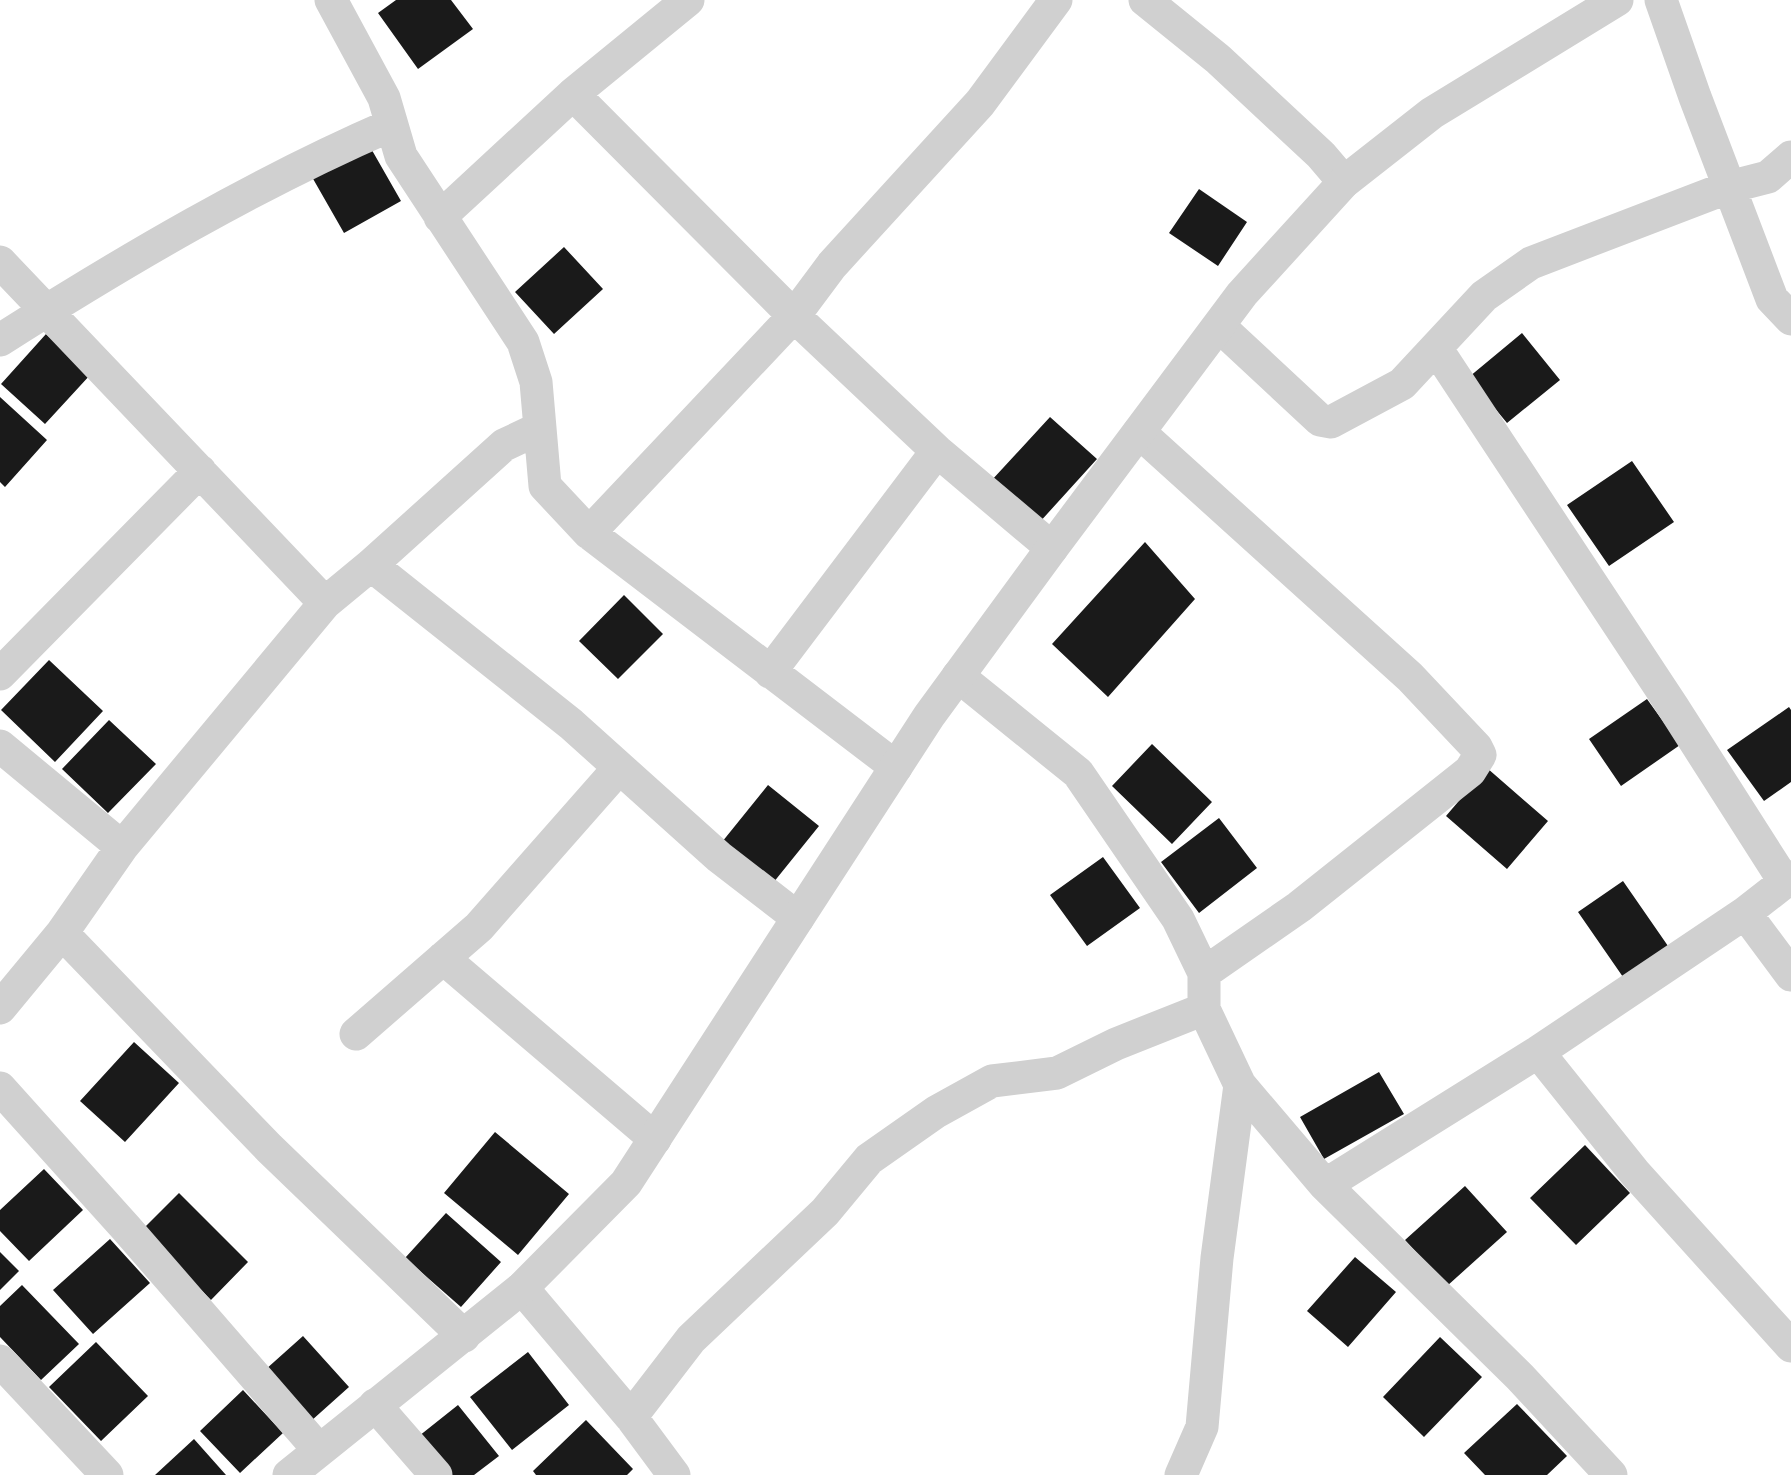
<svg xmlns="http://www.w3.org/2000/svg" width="1791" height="1475" viewBox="0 0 1791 1475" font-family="'Noto Sans',sans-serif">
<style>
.building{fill:#1a1a1a}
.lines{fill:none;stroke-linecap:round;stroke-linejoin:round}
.minor{stroke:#d0d0d0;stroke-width:33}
.tertiary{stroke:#d0d0d0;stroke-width:33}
</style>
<rect width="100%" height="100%" fill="#fff"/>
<path class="building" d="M396,0H451L473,29L418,69L378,13Z
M369,145L401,201L344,233L312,177Z
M1199,189L1247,222L1218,266L1169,233Z
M564,247L603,289L554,334L515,292Z
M1522,333L1560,380L1507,423L1469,377Z
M46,334L91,374L45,424L1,384Z
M0,397L47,440L5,487L0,482Z
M1050,417L1097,459L1038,524L991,481Z
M1632,461L1674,522L1609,566L1567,505Z
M1145,542L1195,599L1108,697L1052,644Z
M624,595L663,634L618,679L579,641Z
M49,660L103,711L55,762L1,710Z
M1647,699L1680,745L1621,786L1589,739Z
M1789,707L1791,710V782L1764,801L1727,750Z
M109,720L156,764L108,813L62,769Z
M1152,744L1212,802L1172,844L1112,786Z
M1487,768L1548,821L1507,869L1446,816Z
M768,785L819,826L773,883L722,842Z
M1219,818L1257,868L1199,913L1161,862Z
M1103,857L1140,908L1087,946L1050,895Z
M1623,881L1668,946L1623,977L1578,912Z
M134,1042L179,1083L125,1142L80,1101Z
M1379,1072L1404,1114L1324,1159L1300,1117Z
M495,1132L569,1194L518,1255L444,1193Z
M1585,1145L1630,1193L1576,1245L1530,1198Z
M44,1169L83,1210L29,1261L0,1231V1210Z
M1465,1186L1507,1232L1447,1286L1405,1240Z
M179,1193L248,1262L211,1300L142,1230Z
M446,1213L501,1262L461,1307L405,1258Z
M110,1239L150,1283L93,1334L53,1290Z
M0,1252L19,1271L0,1290Z
M1355,1257L1396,1292L1348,1347L1307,1311Z
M22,1285L79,1344L41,1380L0,1337V1306Z
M303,1336L349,1387L311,1421L265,1370Z
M1440,1337L1482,1377L1424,1437L1383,1397Z
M96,1342L148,1396L101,1441L49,1387Z
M528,1352L569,1405L512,1450L470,1397Z
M243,1390L283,1433L240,1473L200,1431Z
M1517,1404L1567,1456L1547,1475H1485L1464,1453Z
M458,1405L499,1456L474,1475H449L419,1436Z
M586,1420L633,1469L627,1475H536L533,1471Z
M194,1439L226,1475H155Z"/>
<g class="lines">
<path class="minor" d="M331,0L384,98L401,156L523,342L536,382L545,486L589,533L896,767
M1145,0L1218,59L1321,155L1344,182
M1661,0L1695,97L1772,299L1791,319
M573,94L794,316L937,451L1052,548
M440,217L573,94L688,0
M0,262L325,603
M1219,326L1320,420L1331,422L1402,384L1484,296L1531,263L1729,187L1768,177L1791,157
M0,340C126,260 255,184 391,125
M1436,348L1673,707L1784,881
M1139,432L1410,677L1476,747L1480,755L1470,771L1299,907L1204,973
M589,533L794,316L832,265L980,103L1056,0
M371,565L571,724L719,857L798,918
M770,672L937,451
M0,674L200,471
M958,676L1078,773L1178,919L1204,973V1009L1240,1085L1325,1185L1520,1377L1611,1475
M0,746L122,847
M1745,913L1791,975
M62,933L269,1148L464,1336
M443,958L655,1139
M0,1008L62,933L122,847L325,603L371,565L504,445L540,428
M356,1034L479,927L619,768
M1538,1052L1635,1173L1791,1346
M0,1088L126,1228L319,1450
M1325,1185L1538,1052L1745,913L1791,877
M522,1288L631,1417L674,1475
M0,1361L107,1475
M375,1405L436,1475
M631,1417L691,1339L825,1212L869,1159L936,1112L992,1081L1057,1073L1116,1044L1204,1009
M1181,1475L1202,1427L1217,1258L1240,1085"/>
<path class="tertiary" d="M289,1475L522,1288L626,1183L929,716L1052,548L1242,294L1344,182L1432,113L1617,0"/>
</g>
</svg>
